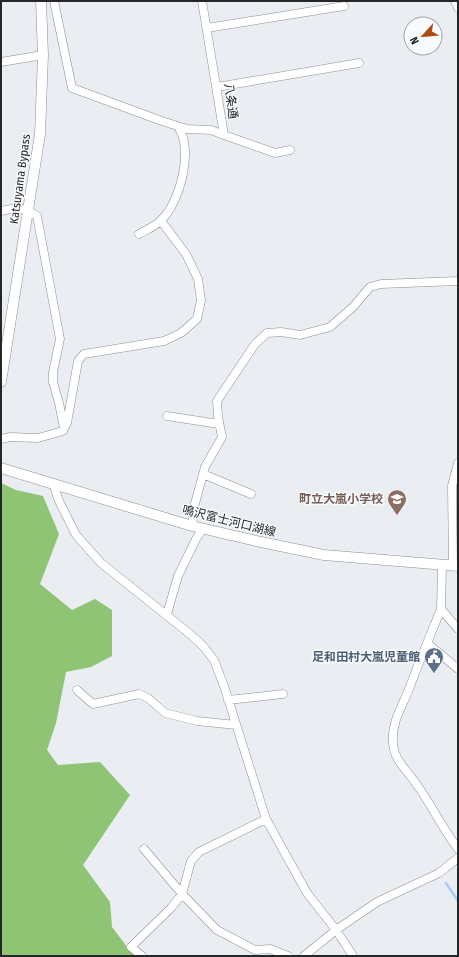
<svg xmlns="http://www.w3.org/2000/svg" width="459" height="957" viewBox="0 0 459 957" font-family="'Fira Sans Condensed','Noto Sans JP',sans-serif">
<style>
.forest{fill:#8ec473}
.lines{fill:none;stroke-linecap:round;stroke-linejoin:round}
.stream{stroke:#a8cdf9;stroke-width:2.5}
.minor-casing{stroke:#8b8e92;stroke-width:9}
.major-casing{stroke:#8b8e92;stroke-width:11}
.minor{stroke:#fff;stroke-width:8}
.major{stroke:#fff;stroke-width:10}
.labels{text-anchor:middle;dominant-baseline:central;stroke-width:3;stroke-linejoin:round;paint-order:stroke}
.street-label{font-size:12px;fill:#252628;stroke:#f8fbfe}
.education-label{font-size:12px;font-weight:bold;fill:#785e54;stroke:#f8fbfe;text-anchor:end}
.service-label{font-size:12px;font-weight:bold;fill:#4e5e75;stroke:#f8fbfe;text-anchor:end}
</style>
<rect width="100%" height="100%" fill="#eaeef2"/>
<path class="forest" d="M1,483L16,490L43,496L59,534L40,584L72,610L95,599L112,610V656L91,667L66,672L56,723L47,750L58,765L100,762L130,795L83,865L110,902L112,927L134,956H1Z"/>
<g class="lines">
<path class="stream" d="M446,883L458,901"/>
<g class="minor-casing">
<path id="minor" d="M54,1L72,88L162,121L187,129L211,130L224,135
M202,1L224,135L275,153L290,150
M455,1L458,8
M207,28L344,6
M1,62L43,55
M217,87L359,63
M1,211C16,208 24,206 37,216L60,339L53,372V382L59,403L64,428
M139,234C146,230 154,227 160,221C180,204 195,147 177,126
M167,416L219,424
M1,439L10,437L38,438L63,431L67,423L78,361L84,354L164,341L181,333L197,319L201,300L198,279L186,254L161,221
M203,474L251,494
M53,483L59,501L76,535L101,563L190,634L203,646L214,660L224,686L266,819L307,893L336,930L353,956
M192,526L194,507L205,467L222,437L218,417L217,401L255,344L267,333L281,332L300,335L330,327L353,307L370,287L381,284L458,281
M442,566L441,609L458,629
M453,566L452,486L458,463
M441,609C430,636 419,662 409,689C402,707 391,723 393,743C394,761 408,771 417,785C432,806 443,829 458,849
M167,614L178,576L196,539L203,529
M427,643L458,669
M77,690L93,704L139,694L148,698L165,713L197,721L236,725
M228,700L283,694
M266,819L199,852L191,861L182,894L217,930L255,950L270,949L288,956
M142,956L131,947L171,908L182,894L144,849
M304,956L336,930L377,902L439,873L458,858"/>
</g>
<g class="major-casing">
<path id="major" d="M1,382L40,134L43,55L41,1
M1,468L192,526L256,541L324,555L458,566"/>
</g>
<use href="#minor" class="minor"/>
<use href="#major" class="major"/>
</g>
<defs>
<g id="school-pin" transform="scale(1)"><path d="M0 17L-7.5 6A9.5 9.5 0 1 1 7.5 6Z" fill="#8d6e63" stroke="#f8fbfe"/><path d="M0-5L7-2L0 1L-7-2ZM-4 1L0 2.5L4 1V4Q0 6-4 4Z" fill="#fff"/></g>
<g id="civic-pin" transform="scale(1)"><path d="M0 17L-7.5 6A9.5 9.5 0 1 1 7.5 6Z" fill="#5c6f8a" stroke="#f8fbfe"/><path d="M-.6-6.5H3V-4.5H.6V-3L4-1V1h2V6H-6V1h2V-1L-.6-3ZM-1.2 2.5V6h2.4V2.5Z" fill="#fff"/></g>
</defs>
<g fill-rule="evenodd">
<use href="#school-pin" x="397" y="499"/>
<use href="#civic-pin" x="434" y="657"/>
</g>
<g class="labels">
<g class="street-label">
<text transform="translate(231 101) rotate(82)">八条通</text>
<text transform="translate(20 179) rotate(-82)">Katsuyama Bypass</text>
<text transform="translate(229 521) rotate(14)">鳴沢富士河口湖線</text>
</g>
<g class="education-label">
<text x="383" y="499">町立大嵐小学校</text>
</g>
<g class="service-label">
<text x="420" y="657">足和田村大嵐児童館</text>
</g>
</g>
<rect width="459" height="957" fill="none" stroke="#252628" stroke-width="4"/>
<g transform="translate(423 36) rotate(243)"><circle r="19" fill="#f8fbfe" stroke="#a4a6a8"/>
<path d="M0-3L7 15L0 10L-7 15Z" fill="#af4c14"/>
<text y="-6" font-size="11" font-weight="bold" text-anchor="middle" fill="#252628">N</text>
</g>
</svg>
